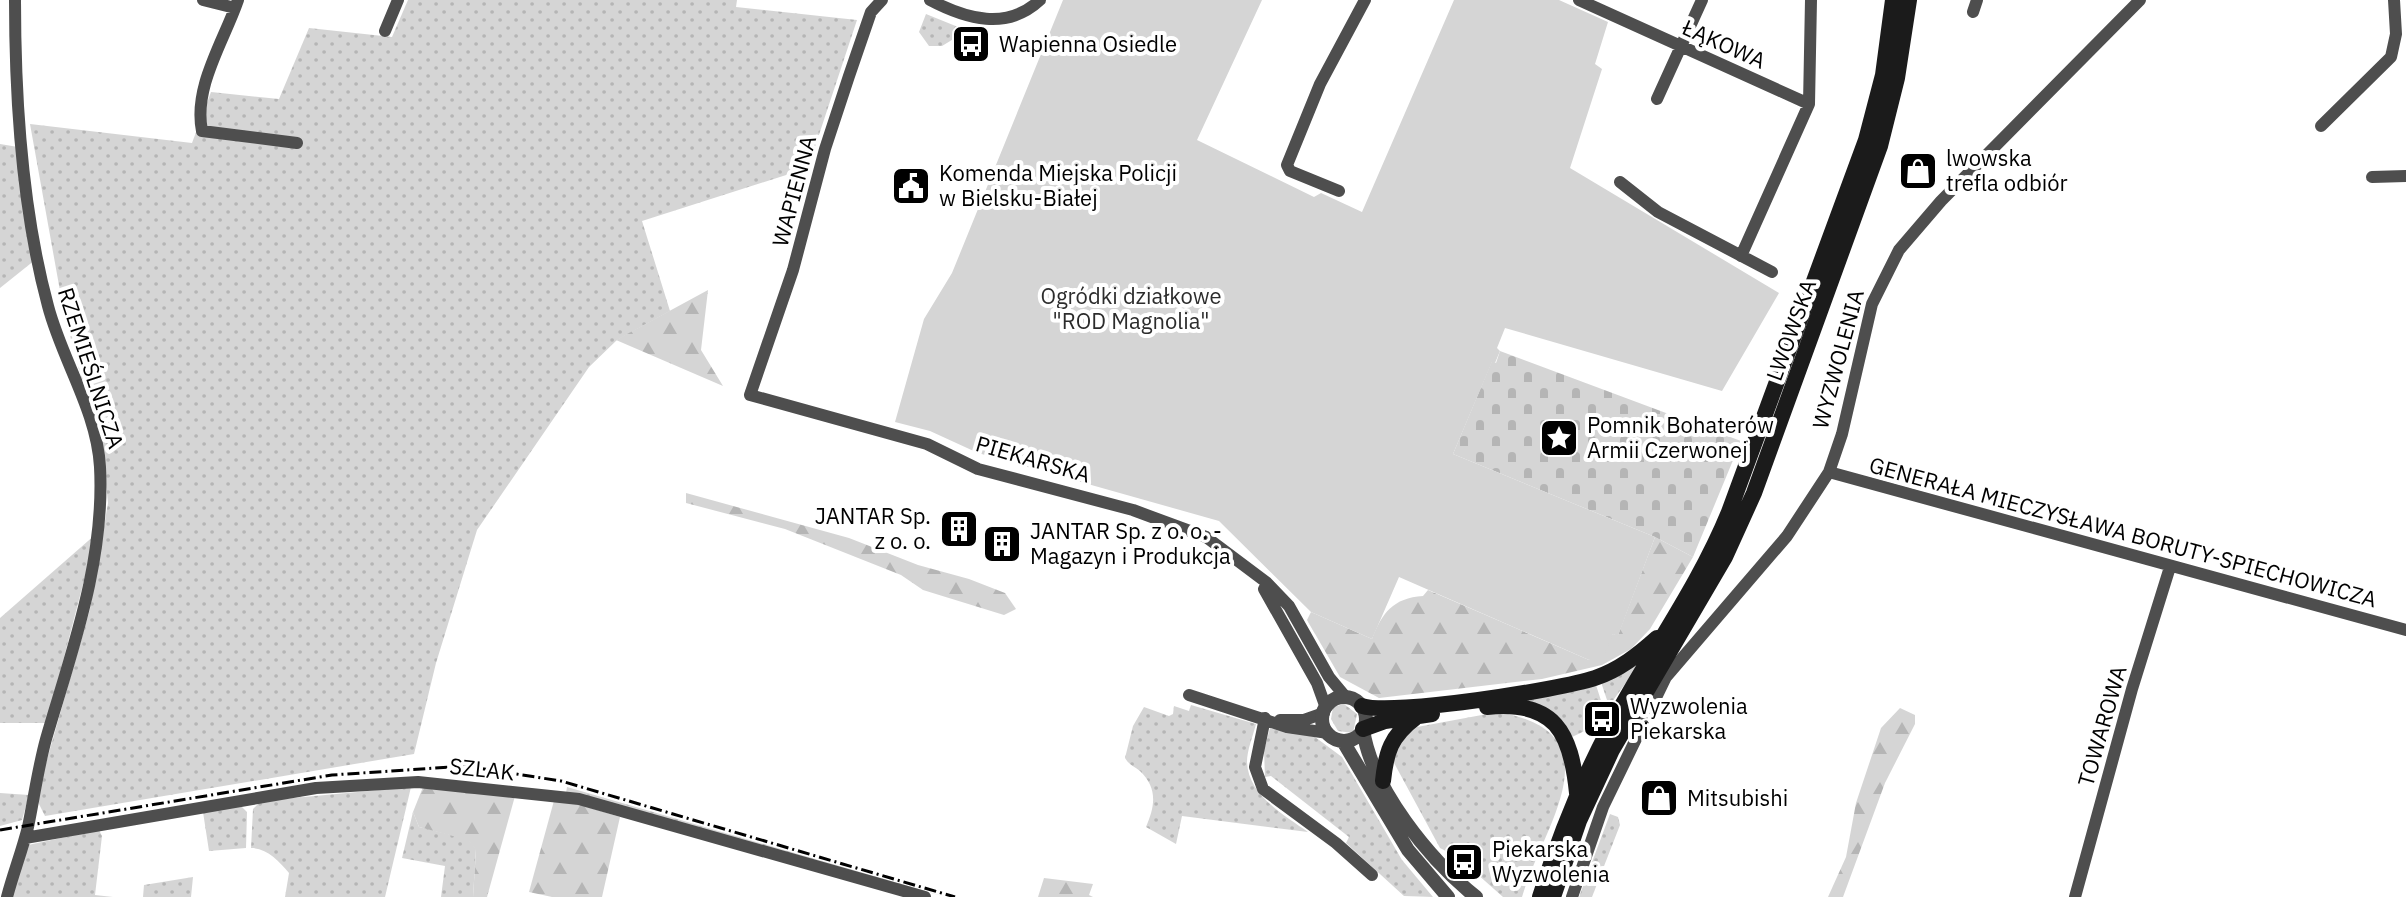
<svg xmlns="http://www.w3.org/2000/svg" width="2406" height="897" viewBox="0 0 2406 897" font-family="'IBM Plex Sans',sans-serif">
<defs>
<pattern id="grass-dots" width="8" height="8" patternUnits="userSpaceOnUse" patternTransform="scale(2)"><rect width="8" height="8" fill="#d5d5d5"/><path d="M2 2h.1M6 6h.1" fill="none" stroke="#b5b5b5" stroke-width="1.8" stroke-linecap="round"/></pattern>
<pattern id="forest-firs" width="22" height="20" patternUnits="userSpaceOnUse" patternTransform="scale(2)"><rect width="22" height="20" fill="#d5d5d5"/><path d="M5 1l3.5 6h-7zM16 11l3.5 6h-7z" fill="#b5b5b5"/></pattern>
<pattern id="cemetery-stones" width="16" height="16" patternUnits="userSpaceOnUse" patternTransform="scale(2)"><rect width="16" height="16" fill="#d5d5d5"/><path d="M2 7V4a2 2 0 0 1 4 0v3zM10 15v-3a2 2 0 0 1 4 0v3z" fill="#b5b5b5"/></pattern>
</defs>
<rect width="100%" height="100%" fill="#fff"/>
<path fill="url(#grass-dots)" d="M408,0H737L736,7L857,20L808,168L642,221L670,311L617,340L589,367L477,530L436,663L414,754L45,816L36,798L90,609L108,503L104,464L64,313L30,124L192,143L211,92L279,99L309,28L392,37Z
M926,14L963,29L965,32L942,46H929L919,32Z
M0,144L18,147L35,260L0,288Z
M96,534L47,723H0V618Z
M1641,662L1609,706L1601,682Z
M1596,685L1604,710L1595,719V726L1572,737L1559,718L1510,699Z
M1344,704L1357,714L1353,733L1338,731L1331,719L1333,707Z
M1191,705L1256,724C1253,736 1247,750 1247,762C1248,795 1284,815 1308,832L1182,816L1176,844L1146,827C1154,808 1159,789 1140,771C1134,766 1129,765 1125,758L1133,726L1144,707L1169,716L1173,714L1174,706L1189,711Z
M1498,712C1620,733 1542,827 1522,897H1503L1467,865L1468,862L1440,848L1393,761L1397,743L1417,727Z
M1270,728L1315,737L1342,757L1402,860L1433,897L1404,896L1346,843L1349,837L1271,776L1265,777L1264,750Z
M411,787L385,897H285L289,873C279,861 267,848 251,848L253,809L261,801Z
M567,787L946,897L566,793Z
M0,793L29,795L22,820L0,826Z
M241,806L247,812L246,848L209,851L203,812Z
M413,812L419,827L468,839L476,849L473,897H441L445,866L402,858Z
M1610,814L1618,817L1620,825L1592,897H1579Z
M99,830L102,836L95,895L113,897H11L28,845Z
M193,877L191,897H143L144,885Z"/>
<path fill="url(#forest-firs)" d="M708,290L701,350L723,386L616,340Z
M686,493L849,538L918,565L969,579L1005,593L1016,609L1004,615L923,590L901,575L785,529L686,503Z
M1655,537L1693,557L1650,629L1631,649L1602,665L1542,679L1379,698L1340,677L1307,620L1311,612L1372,639C1382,613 1393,598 1423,596L1428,590L1589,660L1613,634L1618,635Z
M1900,708L1915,715V724L1885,783L1843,897H1828L1846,857L1856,803L1881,728Z
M423,787L515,796L487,897H473L476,850L468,840L419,827L413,812Z
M555,797L620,817L602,897H552L529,892Z
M1044,878L1093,884L1089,895L1093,897H1038Z"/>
<path fill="url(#cemetery-stones)" d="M1500,351L1741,441L1693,557L1655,537L1453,454L1492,361L1496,363Z"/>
<path fill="#d5d5d5" d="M1063,0H1262L1197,140L1314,197L1321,193L1362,212L1454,0H1559L1608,22L1595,64L1602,69L1570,168L1779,293L1722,391L1505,328L1497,348L1500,351L1495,363L1492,362L1453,454L1655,537L1618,636L1613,634L1604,655L1589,660L1399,577L1372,639L1311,612L1219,521L978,453L930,431L895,422L924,319L952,273Z"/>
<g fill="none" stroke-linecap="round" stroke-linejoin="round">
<path stroke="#4e4e4e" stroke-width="12" d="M203,0L235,8
M238,0C224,41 193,87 202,131L297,143
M882,0L871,12L849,76L825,149L793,270L750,395L927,444L978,469L1133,510L1206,537L1266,582L1289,606L1329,677L1344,695
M930,0C966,19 1007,31 1040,0
M1579,0L1809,104
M1973,12L1977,0
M385,31L398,0
M1657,99L1702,0
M2321,126L2391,57L2396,34L2394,0
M2372,177L2406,176
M1620,182L1658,212L1772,272
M1339,191L1290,171L1287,165L1320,84L1365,0
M1741,256L1809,104L1811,0
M1829,472L2406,630
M1264,589L1317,683L1326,708
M1189,695L1287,727L1328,733
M1265,718L1255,767L1263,789L1336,843L1372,875
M1280,720H1304L1324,713
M25,838L316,788L418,782L579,799L925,897
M7,897C13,874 22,851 28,827C34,798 38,768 46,739C72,650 105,561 100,467C97,411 62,360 48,306C22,210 15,99 15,0
M1572,897L1603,807L1666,677L1787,536L1829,472L1842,434L1872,304L1899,250L1941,201L2140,0
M2075,897L2132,689L2170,567"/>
<path stroke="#4e4e4e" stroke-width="14" d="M1322 719a22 22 0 1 1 44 0a22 22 0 1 1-44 0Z
M1363,729C1371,788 1430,860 1476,897
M1344,743L1408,850L1448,897"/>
<path stroke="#1b1b1b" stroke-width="16" d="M1362,706C1393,716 1559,690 1595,678C1619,670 1638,655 1657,638
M1487,707C1555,700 1571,732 1577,793
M1363,729L1385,721L1432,714
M1383,781C1386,752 1391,736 1415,718
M1540,897C1562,827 1591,758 1628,695C1663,634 1702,578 1729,512L1866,140L1883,75L1893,0
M1553,897L1579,821L1612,750L1725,557L1754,493L1880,146L1897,78L1909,0"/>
<path stroke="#000" stroke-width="3" stroke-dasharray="12 4 2 4" stroke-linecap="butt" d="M0,830L332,775L465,766L561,781L955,897"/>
</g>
<defs>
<symbol id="bus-square" viewBox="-11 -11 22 22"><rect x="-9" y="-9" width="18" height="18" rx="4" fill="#000" stroke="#fff"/><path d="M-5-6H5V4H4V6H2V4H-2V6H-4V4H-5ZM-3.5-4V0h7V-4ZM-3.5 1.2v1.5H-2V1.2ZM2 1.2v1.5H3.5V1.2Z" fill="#fff"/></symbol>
<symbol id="shop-square" viewBox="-11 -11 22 22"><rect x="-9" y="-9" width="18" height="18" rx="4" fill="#000" stroke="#fff"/><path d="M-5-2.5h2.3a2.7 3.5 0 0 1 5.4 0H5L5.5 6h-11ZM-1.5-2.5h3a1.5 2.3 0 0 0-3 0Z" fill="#fff"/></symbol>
<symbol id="civic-square" viewBox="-11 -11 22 22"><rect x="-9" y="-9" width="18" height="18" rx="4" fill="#000" stroke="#fff"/><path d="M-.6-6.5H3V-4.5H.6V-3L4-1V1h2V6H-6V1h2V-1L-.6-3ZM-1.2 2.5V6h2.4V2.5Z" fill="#fff"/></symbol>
<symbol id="sight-square" viewBox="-11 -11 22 22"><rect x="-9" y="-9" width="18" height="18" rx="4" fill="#000" stroke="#fff"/><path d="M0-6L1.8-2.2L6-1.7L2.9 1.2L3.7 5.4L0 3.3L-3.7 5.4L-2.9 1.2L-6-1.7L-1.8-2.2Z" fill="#fff"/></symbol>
<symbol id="building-square" viewBox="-11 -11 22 22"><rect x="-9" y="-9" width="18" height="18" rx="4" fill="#000" stroke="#fff"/><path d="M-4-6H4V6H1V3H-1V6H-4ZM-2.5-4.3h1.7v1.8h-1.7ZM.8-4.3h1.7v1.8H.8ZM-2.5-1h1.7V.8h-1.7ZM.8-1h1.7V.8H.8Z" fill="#fff"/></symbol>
</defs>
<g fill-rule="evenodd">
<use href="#bus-square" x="949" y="22" width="44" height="44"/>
<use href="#shop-square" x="1896" y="149" width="44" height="44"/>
<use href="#civic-square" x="889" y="164" width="44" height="44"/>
<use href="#sight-square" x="1537" y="416" width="44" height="44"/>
<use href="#building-square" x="937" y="507" width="44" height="44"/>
<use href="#building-square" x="980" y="522" width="44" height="44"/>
<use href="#bus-square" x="1580" y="697" width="44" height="44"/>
<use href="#shop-square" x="1637" y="776" width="44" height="44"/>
<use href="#bus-square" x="1442" y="840" width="44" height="44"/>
</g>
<g text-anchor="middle" stroke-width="8" stroke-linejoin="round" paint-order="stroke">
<g font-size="22" fill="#000" stroke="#fff" text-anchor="start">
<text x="999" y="52">Wapienna Osiedle</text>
<text x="1946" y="166">lwowska<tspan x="1946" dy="25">trefla odbiór</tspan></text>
<text x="939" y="181">Komenda Miejska Policji<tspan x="939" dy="25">w Bielsku-Białej</tspan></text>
<text x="1587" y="433">Pomnik Bohaterów<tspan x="1587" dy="25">Armii Czerwonej</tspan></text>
<text x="931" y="524" text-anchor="end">JANTAR Sp.<tspan x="931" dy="25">z o. o.</tspan></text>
<text x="1030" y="539">JANTAR Sp. z o. o. -<tspan x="1030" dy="25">Magazyn i Produkcja</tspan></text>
<text x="1630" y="714">Wyzwolenia<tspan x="1630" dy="25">Piekarska</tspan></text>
<text x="1687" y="806">Mitsubishi</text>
<text x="1492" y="857">Piekarska<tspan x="1492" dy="25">Wyzwolenia</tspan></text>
</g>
<g font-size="22" fill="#000" stroke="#fff">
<text transform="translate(1724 44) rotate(24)" y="8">ŁĄKOWA</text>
<text transform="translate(794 191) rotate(-75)" y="8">WAPIENNA</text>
<text transform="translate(1791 330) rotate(-70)" y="8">LWOWSKA</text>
<text transform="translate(1838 359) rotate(-75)" y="8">WYZWOLENIA</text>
<text transform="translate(91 368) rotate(72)" y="8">RZEMIEŚLNICZA</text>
<text transform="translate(1033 459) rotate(16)" y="8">PIEKARSKA</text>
<text transform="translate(2123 532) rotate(15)" y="8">GENERAŁA MIECZYSŁAWA BORUTY-SPIECHOWICZA</text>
<text transform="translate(2102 726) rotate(-74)" y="8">TOWAROWA</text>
<text transform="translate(482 769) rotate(6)" y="8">SZLAK</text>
</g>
<g font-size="22" fill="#2c2c2c" stroke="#fff">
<text x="1131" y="304">Ogródki działkowe<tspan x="1131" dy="25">"ROD Magnolia"</tspan></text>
</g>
</g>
</svg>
